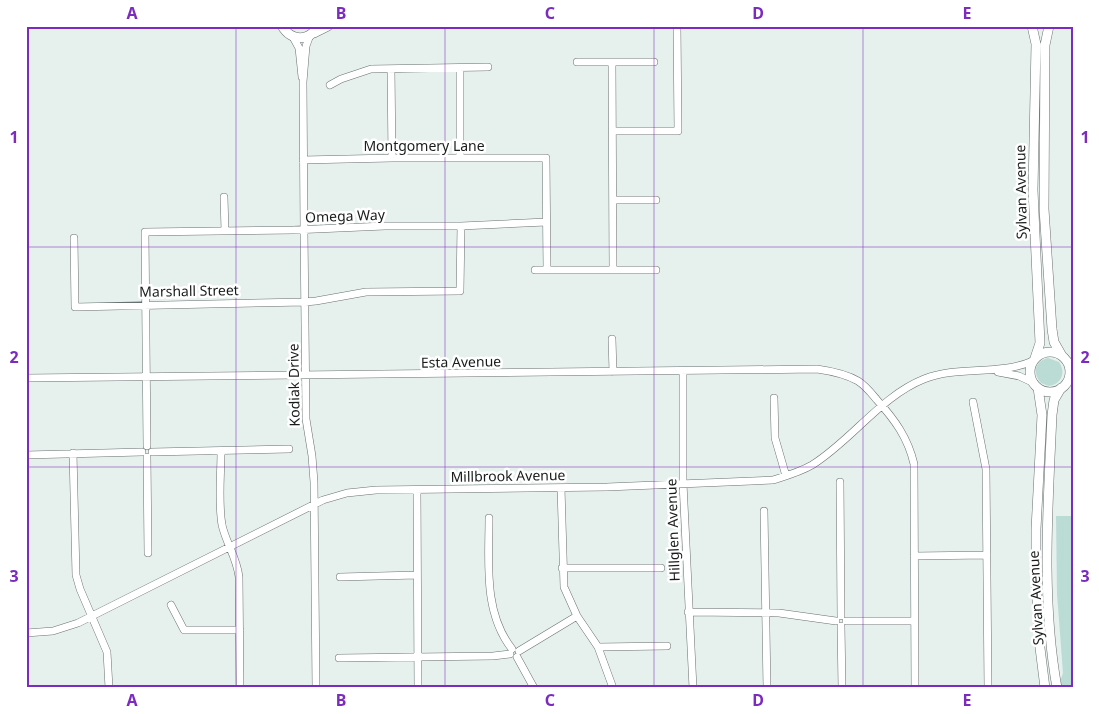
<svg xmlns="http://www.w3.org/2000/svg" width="1099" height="714" viewBox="0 0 1099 714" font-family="'Noto Sans',sans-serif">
<rect width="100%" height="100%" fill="#e6f0ed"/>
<path fill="#badcd4" d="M1048,358L1059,362C1066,372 1062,384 1049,386L1041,383C1032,373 1035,361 1048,358Z
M1056,516H1073V688H1058L1063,673L1057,594Z"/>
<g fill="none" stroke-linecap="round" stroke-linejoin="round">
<defs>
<path id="minor" d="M310,35L306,46L303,82L304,230L306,419L312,456L314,482L316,688
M293,37L299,48L302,77
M577,62H654
M612,62L613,270
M460,68V158
M391,69L392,158
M330,85L341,79L371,69L488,67
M613,131H678L677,26
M303,160L392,158H546L547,270H535
M224,197L225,231
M613,200H656
M74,238L75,307L305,302L316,301L366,292L460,291L461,226
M547,270H656
M612,339L613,372
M683,371V483L693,688
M998,372L1019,376L1034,383
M26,378L817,369C831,371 846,374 858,381C866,386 872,394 877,400C895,420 908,438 914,464L915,688
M774,398L775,438L786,476
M973,402L986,469L988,688
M147,446L145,232L293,230L385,226H461L546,222
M221,451C221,475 218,502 222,525C226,543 237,558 239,577L240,688
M152,452L289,449
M73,453L76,575L80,589L107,652L109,688
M26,455L142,452
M147,457L148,553
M840,482L841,616
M561,488L564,587L577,616L598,647L613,688
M417,490L418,688
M764,511L767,688
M489,518C489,562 483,612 512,649
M914,556L987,555
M562,568H661
M340,577L417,575
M171,605L184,630H240
M688,612L779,613L836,621
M846,621H914
M841,626L842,688
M26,633L53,631L78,623L323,500L347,493L376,490L607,487L773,480C786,476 800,472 812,465C851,441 881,396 924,379C959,365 998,376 1033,361
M598,647L667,646
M519,651L577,616
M517,657L534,688
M339,658L493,656L510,654"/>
<path id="major" d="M282,26C291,41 309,42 318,26
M1032,26L1036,44L1033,190L1040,343L1035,358
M1049,26L1045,45L1044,209L1052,329L1054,342L1062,356
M314,33L328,26
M1030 372a20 20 0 1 1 40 0a20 20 0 1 1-40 0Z
M1038,388L1042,415L1036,529V584L1040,648L1045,688
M1057,688C1041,598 1048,506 1052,415L1054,400L1061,388"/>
</defs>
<use href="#minor" stroke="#697170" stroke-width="8"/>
<use href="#major" stroke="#697170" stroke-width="10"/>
<use href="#minor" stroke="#fff" stroke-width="7"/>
<use href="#major" stroke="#fff" stroke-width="9"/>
</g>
<path fill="none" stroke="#7b2cbf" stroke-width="1" stroke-opacity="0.55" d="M236,26V688M445,26V688M654,26V688M863,26V688M26,247H1073M26,467H1073"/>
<g text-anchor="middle" stroke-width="5" stroke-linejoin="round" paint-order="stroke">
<g font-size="14" fill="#191c1c" stroke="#fff">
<text x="424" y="151">Montgomery Lane</text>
<text transform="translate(1021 192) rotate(-91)" y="5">Sylvan Avenue</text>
<text transform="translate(345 216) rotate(-2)" y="5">Omega Way</text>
<text transform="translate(189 291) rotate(-1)" y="5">Marshall Street</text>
<text transform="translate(461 362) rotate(-1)" y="5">Esta Avenue</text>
<text transform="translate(294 385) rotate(-91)" y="5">Kodiak Drive</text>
<text transform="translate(508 476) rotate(-1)" y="5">Millbrook Avenue</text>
<text transform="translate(673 530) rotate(-92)" y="5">Hillglen Avenue</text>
<text transform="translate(1036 598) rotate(-93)" y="5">Sylvan Avenue</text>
</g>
</g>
<rect width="1099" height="714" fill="none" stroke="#ffffff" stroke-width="55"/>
<rect x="28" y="28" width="1044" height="658" fill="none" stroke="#7b2cbf" stroke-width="2"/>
<g font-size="16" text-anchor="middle" font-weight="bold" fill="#7b2cbf">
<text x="132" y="19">A</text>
<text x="341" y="19">B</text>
<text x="550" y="19">C</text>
<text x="758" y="19">D</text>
<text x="967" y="19">E</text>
<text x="14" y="143">1</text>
<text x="1085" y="143">1</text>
<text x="14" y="363">2</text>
<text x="1085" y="363">2</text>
<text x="14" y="582">3</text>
<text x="1085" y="582">3</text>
<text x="132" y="706">A</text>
<text x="341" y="706">B</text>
<text x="550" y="706">C</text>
<text x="758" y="706">D</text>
<text x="967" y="706">E</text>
</g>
</svg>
